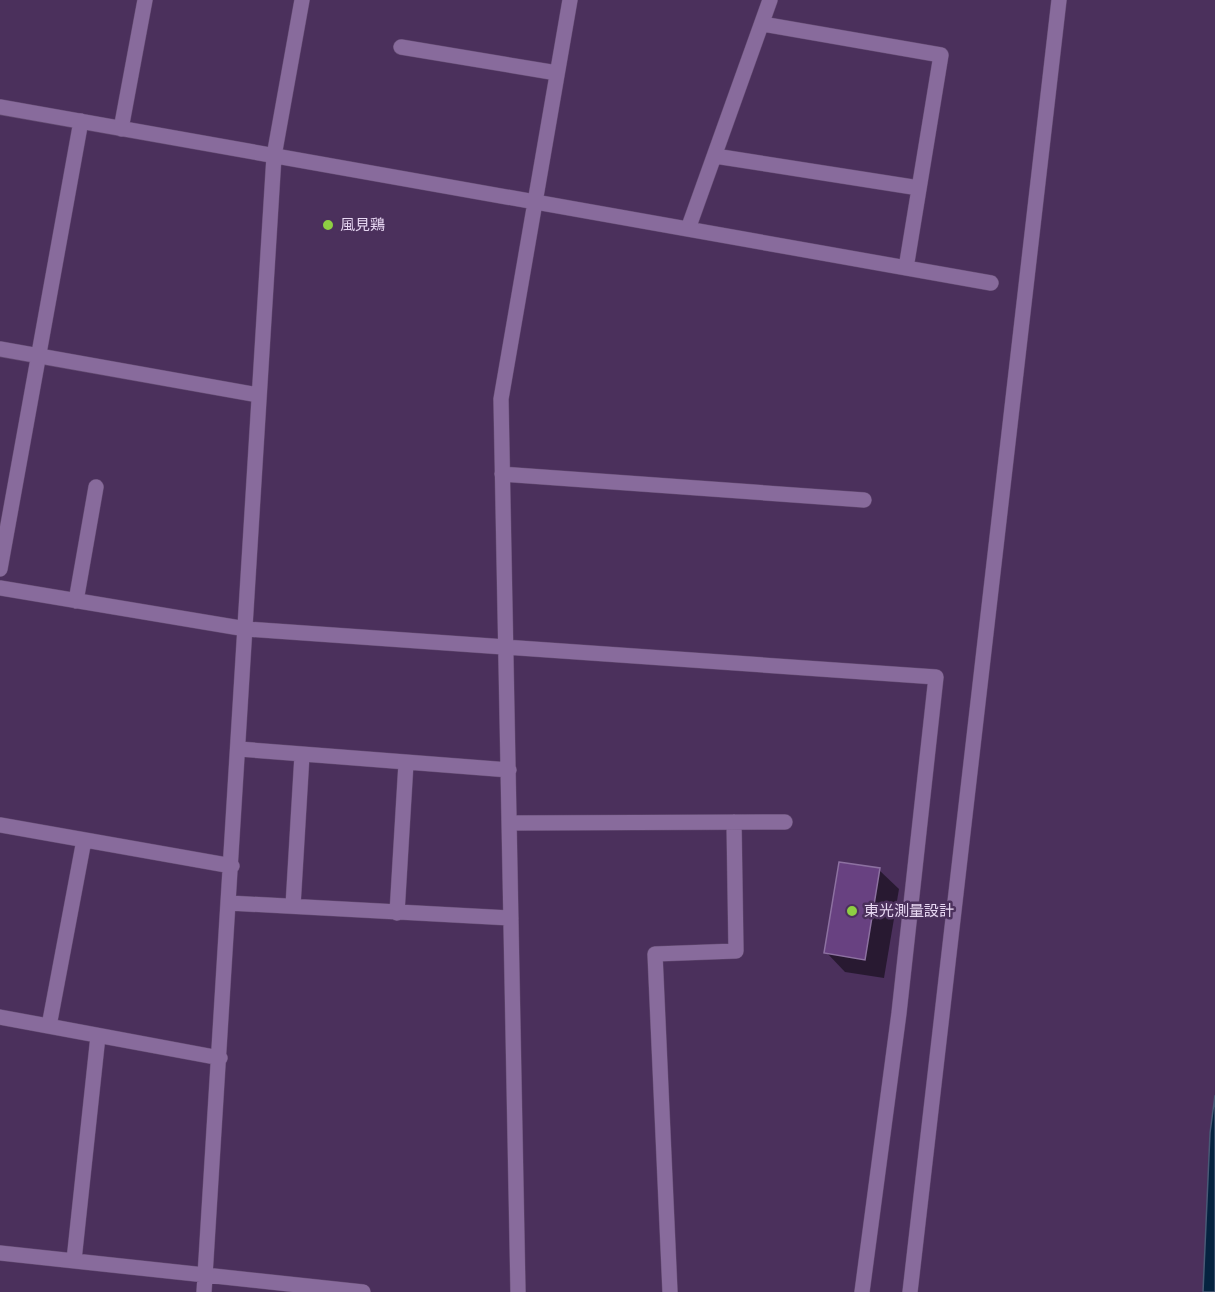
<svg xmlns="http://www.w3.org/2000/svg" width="1215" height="1292" viewBox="0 0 1215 1292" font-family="'PT Sans Narrow','Noto Sans JP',sans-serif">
<rect width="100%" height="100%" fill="#4b305c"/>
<path fill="#052340" stroke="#495976" stroke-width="1.5" d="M1215,1095V1292H1203L1210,1133Z"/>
<path fill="#0007" d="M879,870L899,889L884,978L845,972L826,952Z"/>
<path fill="#684181" stroke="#8d71a1" stroke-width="1.5" d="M839,862L880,868L865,960L824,953Z"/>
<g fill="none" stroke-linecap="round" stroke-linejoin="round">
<defs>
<path id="minor" d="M762,24L941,55L906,268
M401,47L557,73
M0,107L991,283
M121,129L145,0
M715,156L919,188
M688,229L770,0
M0,349L258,395
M502,474L864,500
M0,569L81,121
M0,588L246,629L936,677L899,1013L862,1292
M76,601L96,487
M239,749L509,770
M509,823L785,822
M0,825L232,866
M229,903L511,918
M293,906L302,755
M397,913L406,763
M0,1017L220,1058
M49,1026L84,840
M0,1253L363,1292
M74,1260L98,1036
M204,1292L274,156L302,0
M518,1292L501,399L570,0
M670,1292L655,954L736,951L734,822
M910,1292L1059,0"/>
</defs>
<use href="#minor" stroke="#644c72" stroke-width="16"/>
<use href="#minor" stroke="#886b9c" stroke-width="15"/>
</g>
<g fill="#8ece43" stroke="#4b305c" stroke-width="2">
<circle cx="328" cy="225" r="6"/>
<circle cx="852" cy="911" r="6"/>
</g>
<g text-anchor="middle" stroke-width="5" stroke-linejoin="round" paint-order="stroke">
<g font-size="15" fill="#e8d8f3" stroke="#4b305c" text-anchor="start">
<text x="340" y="230">風見鶏</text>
<text x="864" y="916">東光測量設計</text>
</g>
</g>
</svg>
